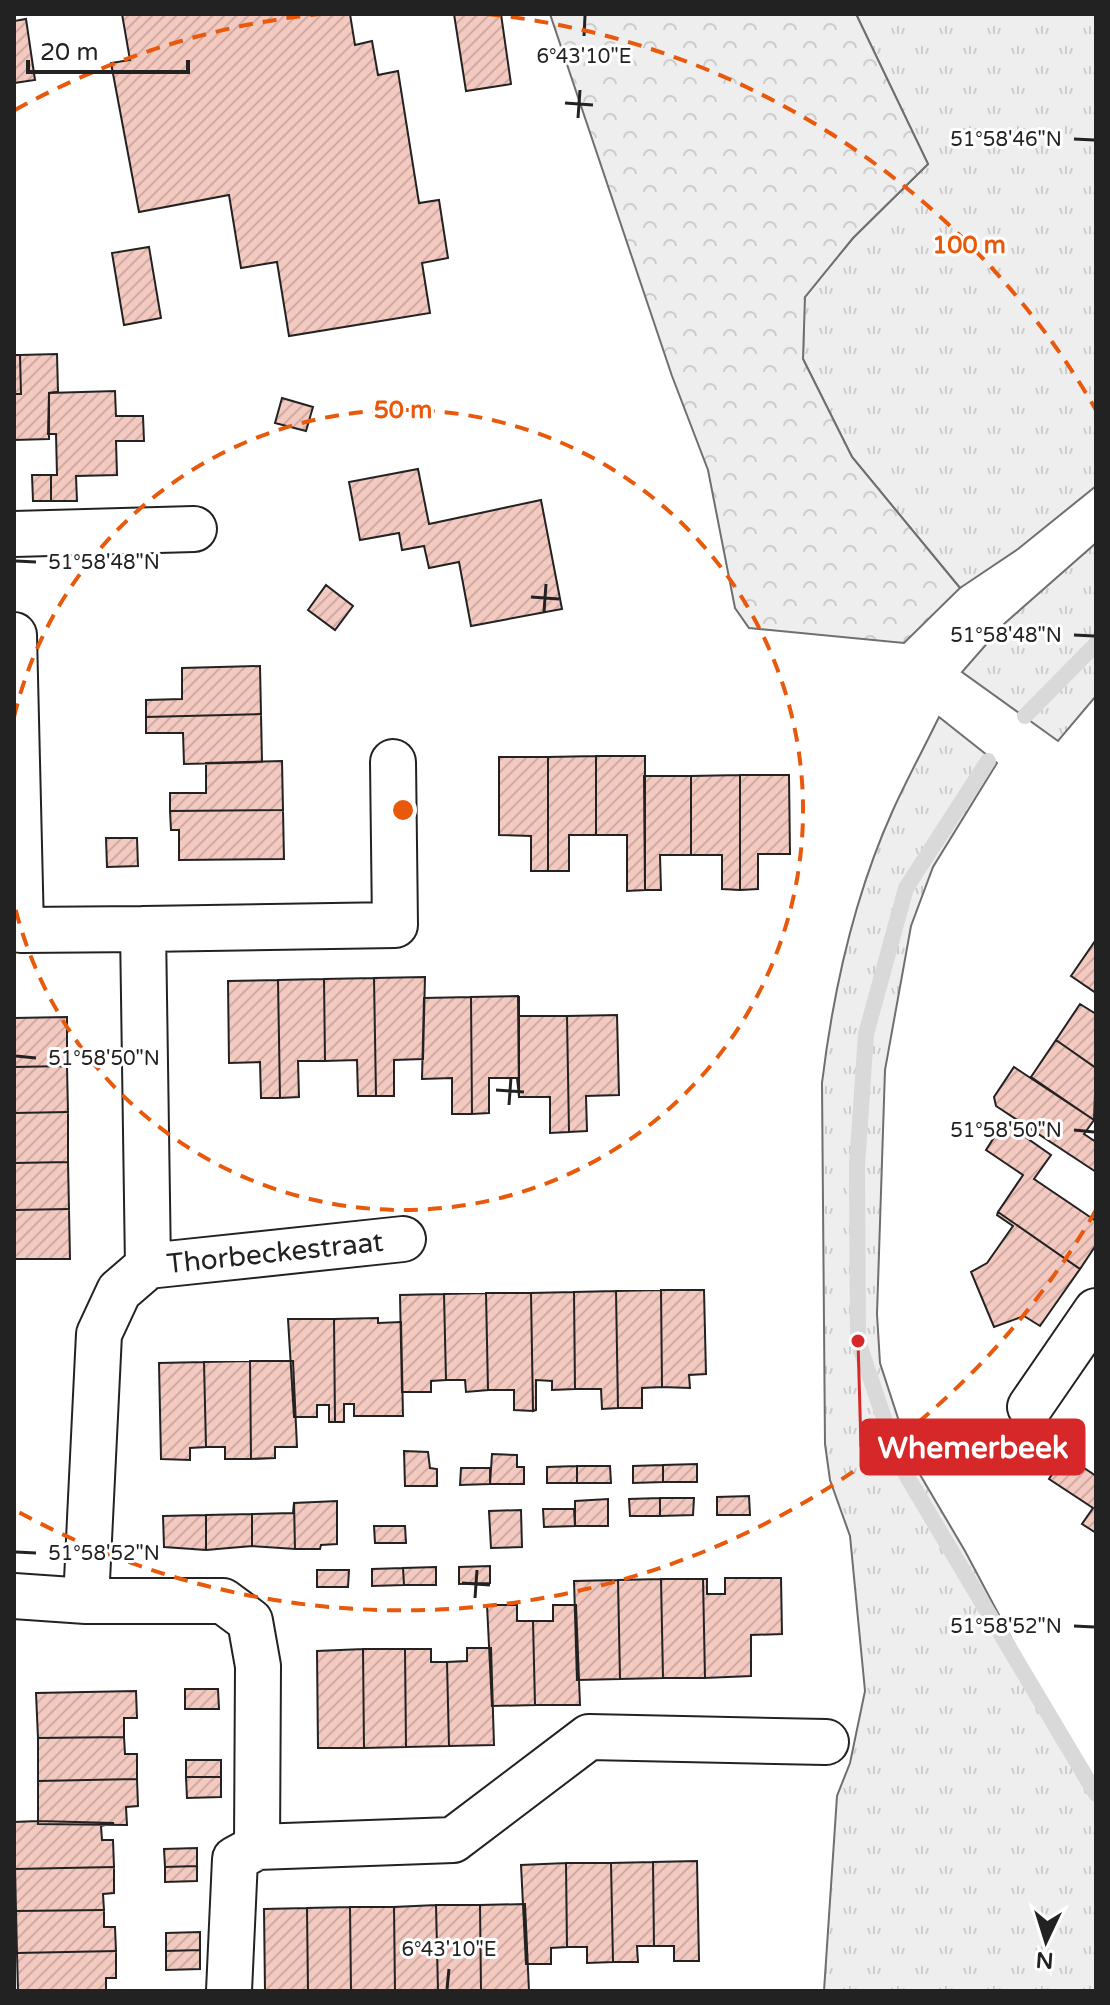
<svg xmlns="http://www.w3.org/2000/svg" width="1110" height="2005" viewBox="0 0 1110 2005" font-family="'Varela Round',sans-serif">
<defs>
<pattern id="grass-tufts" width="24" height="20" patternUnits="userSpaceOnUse" patternTransform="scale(2)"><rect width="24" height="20" fill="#eee"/><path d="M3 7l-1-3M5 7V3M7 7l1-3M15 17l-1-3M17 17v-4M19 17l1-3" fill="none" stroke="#ccc"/></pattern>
<pattern id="forest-crowns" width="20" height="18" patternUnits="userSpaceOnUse" patternTransform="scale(2)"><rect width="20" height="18" fill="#eee"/><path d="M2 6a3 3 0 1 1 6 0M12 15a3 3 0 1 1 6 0" fill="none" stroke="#ccc"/></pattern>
<pattern id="building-hatch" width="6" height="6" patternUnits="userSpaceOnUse" patternTransform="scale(2)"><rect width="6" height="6" fill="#f3c9c0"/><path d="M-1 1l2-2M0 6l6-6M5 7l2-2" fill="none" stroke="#d0aca5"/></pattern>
</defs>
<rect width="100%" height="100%" fill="#fff"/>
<path fill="url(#grass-tufts)" stroke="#6f6f6f" stroke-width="2" d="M856,14H1096V486L1018,549L960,588L852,457L803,359L804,297L853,238L928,164Z
M1096,543V696L1058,741L962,672L1004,624Z
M939,717L997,763L933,867L911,926L885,1070L877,1314L880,1363L912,1461L965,1551L1096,1797V1991H824L837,1796L850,1763L865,1691L850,1536L830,1480L825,1444L822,1083C833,992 855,894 893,810C907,779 924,748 939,717Z"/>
<path fill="url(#forest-crowns)" stroke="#6f6f6f" stroke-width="2" d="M550,14H856L928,164L853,238L805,297L803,359L852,457L960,588L904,643L749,628L735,608L708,470L672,376Z"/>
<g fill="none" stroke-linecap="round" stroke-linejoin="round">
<path stroke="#d9d9d9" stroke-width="16" d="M1025,716L1096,644
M988,761L906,888L866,1034L857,1166L858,1341L899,1463L1096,1794"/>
</g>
<path fill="url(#building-hatch)" stroke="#222" stroke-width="2" d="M122,14H350L355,45L372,41L378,75L398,71L419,203L439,200L448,258L422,263L430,313L289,336L277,262L241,268L229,195L139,212L111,63L130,60Z
M454,14H501L511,84L466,91Z
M26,19L35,80L14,83V21Z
M149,247L161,318L124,325L112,253Z
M57,354L58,392L49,393V439L14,440V394H21L20,355Z
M14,355H20L21,394H14Z
M115,391L116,416H143L144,441H116L117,475L76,476L77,501H51V475H57L56,434H48L49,393Z
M282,398L313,407L306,431L275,423Z
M418,469L429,524L541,500L562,609L471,626L459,562L429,568L424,546L402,550L399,533L360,540L349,482Z
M32,475H51V501H33Z
M326,585L353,606L335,630L308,610Z
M260,666L261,714L146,717V700L182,699V668Z
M261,714L262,762L184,764L183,733H146V717Z
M596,756V835H569V871H548V757Z
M596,756H645V890L627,891V835H596Z
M499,757H548V871H531V836L499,835Z
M282,761L283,810L170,811V793H206V763Z
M740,775H789L790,854H758V889L740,890Z
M740,775V890L722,889V855H691V776Z
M644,776H691V855H660L661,890H645Z
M283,810L284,859L179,860V830H171L170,811Z
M106,838H137L138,866L107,867Z
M1095,941L1096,942V993L1071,976Z
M425,977L423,1059L394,1060V1096H376L374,978Z
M374,978L376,1096H358L357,1060L325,1061L324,979Z
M324,979L325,1061H298L299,1097L280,1098L278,980Z
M278,980L280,1098H261L260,1062L229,1063L228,981Z
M518,996L519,1097L517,1078H489V1113L472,1114L471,997Z
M519,996V1016H567L569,1132L550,1133V1097H519Z
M471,997L472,1114H452V1078L422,1079L424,998Z
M1080,1004L1096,1014V1068L1056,1040Z
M617,1015L619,1095L586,1096L587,1131L569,1132L567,1016Z
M67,1017V1066L14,1067V1018Z
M1056,1040L1096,1068L1094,1120L1031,1077Z
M67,1066L68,1112L14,1113V1067Z
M1014,1067L1094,1120L1084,1134L1096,1142V1172L996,1106L994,1097Z
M68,1112V1162L14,1163V1113Z
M1004,1122L1051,1155L1034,1179L1096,1221V1245L1080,1269L998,1212L1023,1175L986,1150Z
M68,1162L69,1209L14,1210V1163Z
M69,1209L70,1259H14V1210Z
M998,1212L1080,1269L1040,1326L1024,1316L994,1327L971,1272L987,1263L1013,1226L997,1215Z
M661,1290L662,1387L642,1388V1408H618L616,1291Z
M661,1290H704L706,1374L689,1375L690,1388L662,1387Z
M616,1291L618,1408L602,1409L601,1389H575L574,1292Z
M574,1292L575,1389L552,1390V1381L536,1380V1410L533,1411L531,1293Z
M486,1293L488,1390L466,1392L465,1380H446L444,1294Z
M486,1293H531L533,1411L514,1410V1390H488Z
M444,1294L446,1380L431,1381V1392H402L400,1295Z
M378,1318V1323L401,1322L403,1416H354V1404H344V1422H335L334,1319Z
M288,1319H334L335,1422H329V1405H317V1417H294Z
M250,1361H293L297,1447H275V1458L251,1459Z
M250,1361L251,1459H225V1447H206L204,1362Z
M204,1362L206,1447L190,1448V1460L161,1459L159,1363Z
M404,1451L428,1452L430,1468L437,1469V1486H405Z
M492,1454L517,1455V1467H524V1484H490Z
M1065,1455L1096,1476V1533L1082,1524L1093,1508L1049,1479Z
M697,1464V1482H663V1465Z
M663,1465V1482L633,1483V1466Z
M577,1466V1483H547V1467Z
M577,1466H610L611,1483H577Z
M461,1468H490V1484L460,1485Z
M749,1496L750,1515H717V1497Z
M660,1498H694L693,1515L660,1516Z
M660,1498V1516H630L629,1499Z
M608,1499V1526H575V1501Z
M337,1501V1544L321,1545L320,1549H295L294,1503Z
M294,1503L295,1549L252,1546V1514L293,1513Z
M543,1509H574L575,1526L544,1527Z
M521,1510L522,1547L491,1548L489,1511Z
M252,1514V1546L206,1550V1515Z
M206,1515V1550L164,1547L163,1516Z
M374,1526H405L406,1543H375Z
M490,1566V1583L459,1584V1567Z
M436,1567V1585H404L403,1568Z
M403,1568L404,1585L372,1586V1569Z
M317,1570H349L348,1587H317Z
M725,1578H781L782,1634L751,1635V1676L705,1678L703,1579H707V1594H725Z
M661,1579L663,1678L620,1679L618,1580Z
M661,1579H703L705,1678H663Z
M618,1580L620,1679L577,1680L574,1581Z
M487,1605H517V1621H533L535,1705L492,1706Z
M553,1605H576L580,1705H535L533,1621H553Z
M467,1648H491L494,1745L449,1746L447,1662L467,1661Z
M363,1649H405L406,1747L364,1748Z
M363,1649L364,1748H318L317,1651Z
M405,1649H431V1662H447L449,1746L406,1747Z
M185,1689H218L219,1709H185Z
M136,1691L137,1718H124V1737L38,1738L36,1693Z
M124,1737L125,1754H137V1779L38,1781V1738Z
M186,1760H221V1777H186Z
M186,1777H221V1797L187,1798Z
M137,1779L138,1806L126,1807L127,1825L38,1824V1781Z
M38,1821L114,1823L101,1826L102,1840H113L114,1867L15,1869L14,1822Z
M197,1848V1866L165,1867L164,1849Z
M697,1861L699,1961H674V1946H654L653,1862Z
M653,1862L654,1946H637L638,1962H613L611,1863Z
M566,1863H611L613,1962L587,1963V1947H567Z
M566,1863L567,1947L551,1948V1964H526L521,1865Z
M197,1866V1881L165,1882V1867Z
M114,1867V1893L103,1894L104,1910L16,1911L15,1869Z
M525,1904L529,1991H481L480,1905Z
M436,1905L438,1991H395L394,1907Z
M436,1905H480L481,1991H438Z
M350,1907L351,1991H308L307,1908Z
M350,1907H394L395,1991H351Z
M307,1908L308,1991H265L264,1909Z
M104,1910V1927H115L116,1951L17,1953L16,1911Z
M200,1932V1950L166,1951V1933Z
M200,1950V1969L166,1970V1951Z
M116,1951V1978H106V1991H18L17,1953Z"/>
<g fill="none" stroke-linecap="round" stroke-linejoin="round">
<defs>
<path id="street" d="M14,534L194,529
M14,635L21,930L143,929L148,1266L119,1291L99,1334L86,1601
M143,929L395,925L393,762
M148,1266L403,1239
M1030,1407L1096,1311
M14,1596L86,1601H223L250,1621L258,1666L257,1847L453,1840L589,1737L826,1742
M229,1991L235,1859L257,1847"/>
</defs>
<use href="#street" stroke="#222" stroke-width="48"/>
<use href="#street" stroke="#fff" stroke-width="44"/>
</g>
<path fill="none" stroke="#222" stroke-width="3" d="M584,36L585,16M565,103L593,105M578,118L580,90M1074,139L1094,140M16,561L36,562M531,597L559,599M544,612L546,584M1074,635L1094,636M16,1056L36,1058M496,1090L524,1092M509,1105L511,1077M1074,1130L1094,1132M16,1552L36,1553M462,1583L490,1585M475,1598L477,1570M1074,1626L1094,1627M447,1989L449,1969"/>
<g fill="none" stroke="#e8590c" stroke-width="4" stroke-dasharray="14 10">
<path d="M14 717A400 400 0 1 1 14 903"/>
<path d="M1096 1210A800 800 0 0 1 15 1510M15 110A800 800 0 0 1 319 14M487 14A800 800 0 0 1 1096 410"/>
</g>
<g text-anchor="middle" stroke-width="6" stroke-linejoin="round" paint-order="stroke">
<g font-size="28" fill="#222" stroke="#fff">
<text transform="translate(275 1252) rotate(-6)" y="10">Thorbeckestraat</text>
</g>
</g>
<g font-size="20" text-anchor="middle" fill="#222" stroke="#fff" stroke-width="6" stroke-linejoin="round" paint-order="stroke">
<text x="584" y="63">6°43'10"E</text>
<text x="1006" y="146">51°58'46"N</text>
<text x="104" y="569">51°58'48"N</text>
<text x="1006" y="642">51°58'48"N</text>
<text x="104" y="1065">51°58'50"N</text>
<text x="1006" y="1137">51°58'50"N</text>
<text x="104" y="1560">51°58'52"N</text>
<text x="1006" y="1633">51°58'52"N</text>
<text x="449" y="1956">6°43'10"E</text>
</g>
<circle cx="403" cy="810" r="12" fill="#e8590c" stroke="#fff" stroke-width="4"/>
<g font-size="24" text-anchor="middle" font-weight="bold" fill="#e8590c" stroke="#fff" stroke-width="6" stroke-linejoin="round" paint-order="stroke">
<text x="969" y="253">100 m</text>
<text x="403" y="418">50 m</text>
</g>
<path fill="none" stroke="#d62828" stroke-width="3" d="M858 1341L861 1447"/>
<circle fill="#d62828" stroke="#fff" stroke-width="3" cx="858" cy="1341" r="8"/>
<rect fill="#d62828" stroke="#d62828" stroke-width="3" x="861" y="1420" width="223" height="54" rx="8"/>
<g font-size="30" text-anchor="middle" font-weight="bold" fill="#fff">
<text x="973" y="1458">Whemerbeek</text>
</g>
<rect width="1110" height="2005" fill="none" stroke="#222222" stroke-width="32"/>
<g transform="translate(1046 1941) rotate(184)" stroke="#ffffff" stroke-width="6" paint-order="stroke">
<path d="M0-6L14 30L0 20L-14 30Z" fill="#222222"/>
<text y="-12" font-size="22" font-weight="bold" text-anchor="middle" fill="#222222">N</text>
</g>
<path d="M28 60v12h160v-12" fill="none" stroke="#222222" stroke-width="4"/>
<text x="40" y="60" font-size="24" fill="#222222" stroke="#ffffff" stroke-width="6" paint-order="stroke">20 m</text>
</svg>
